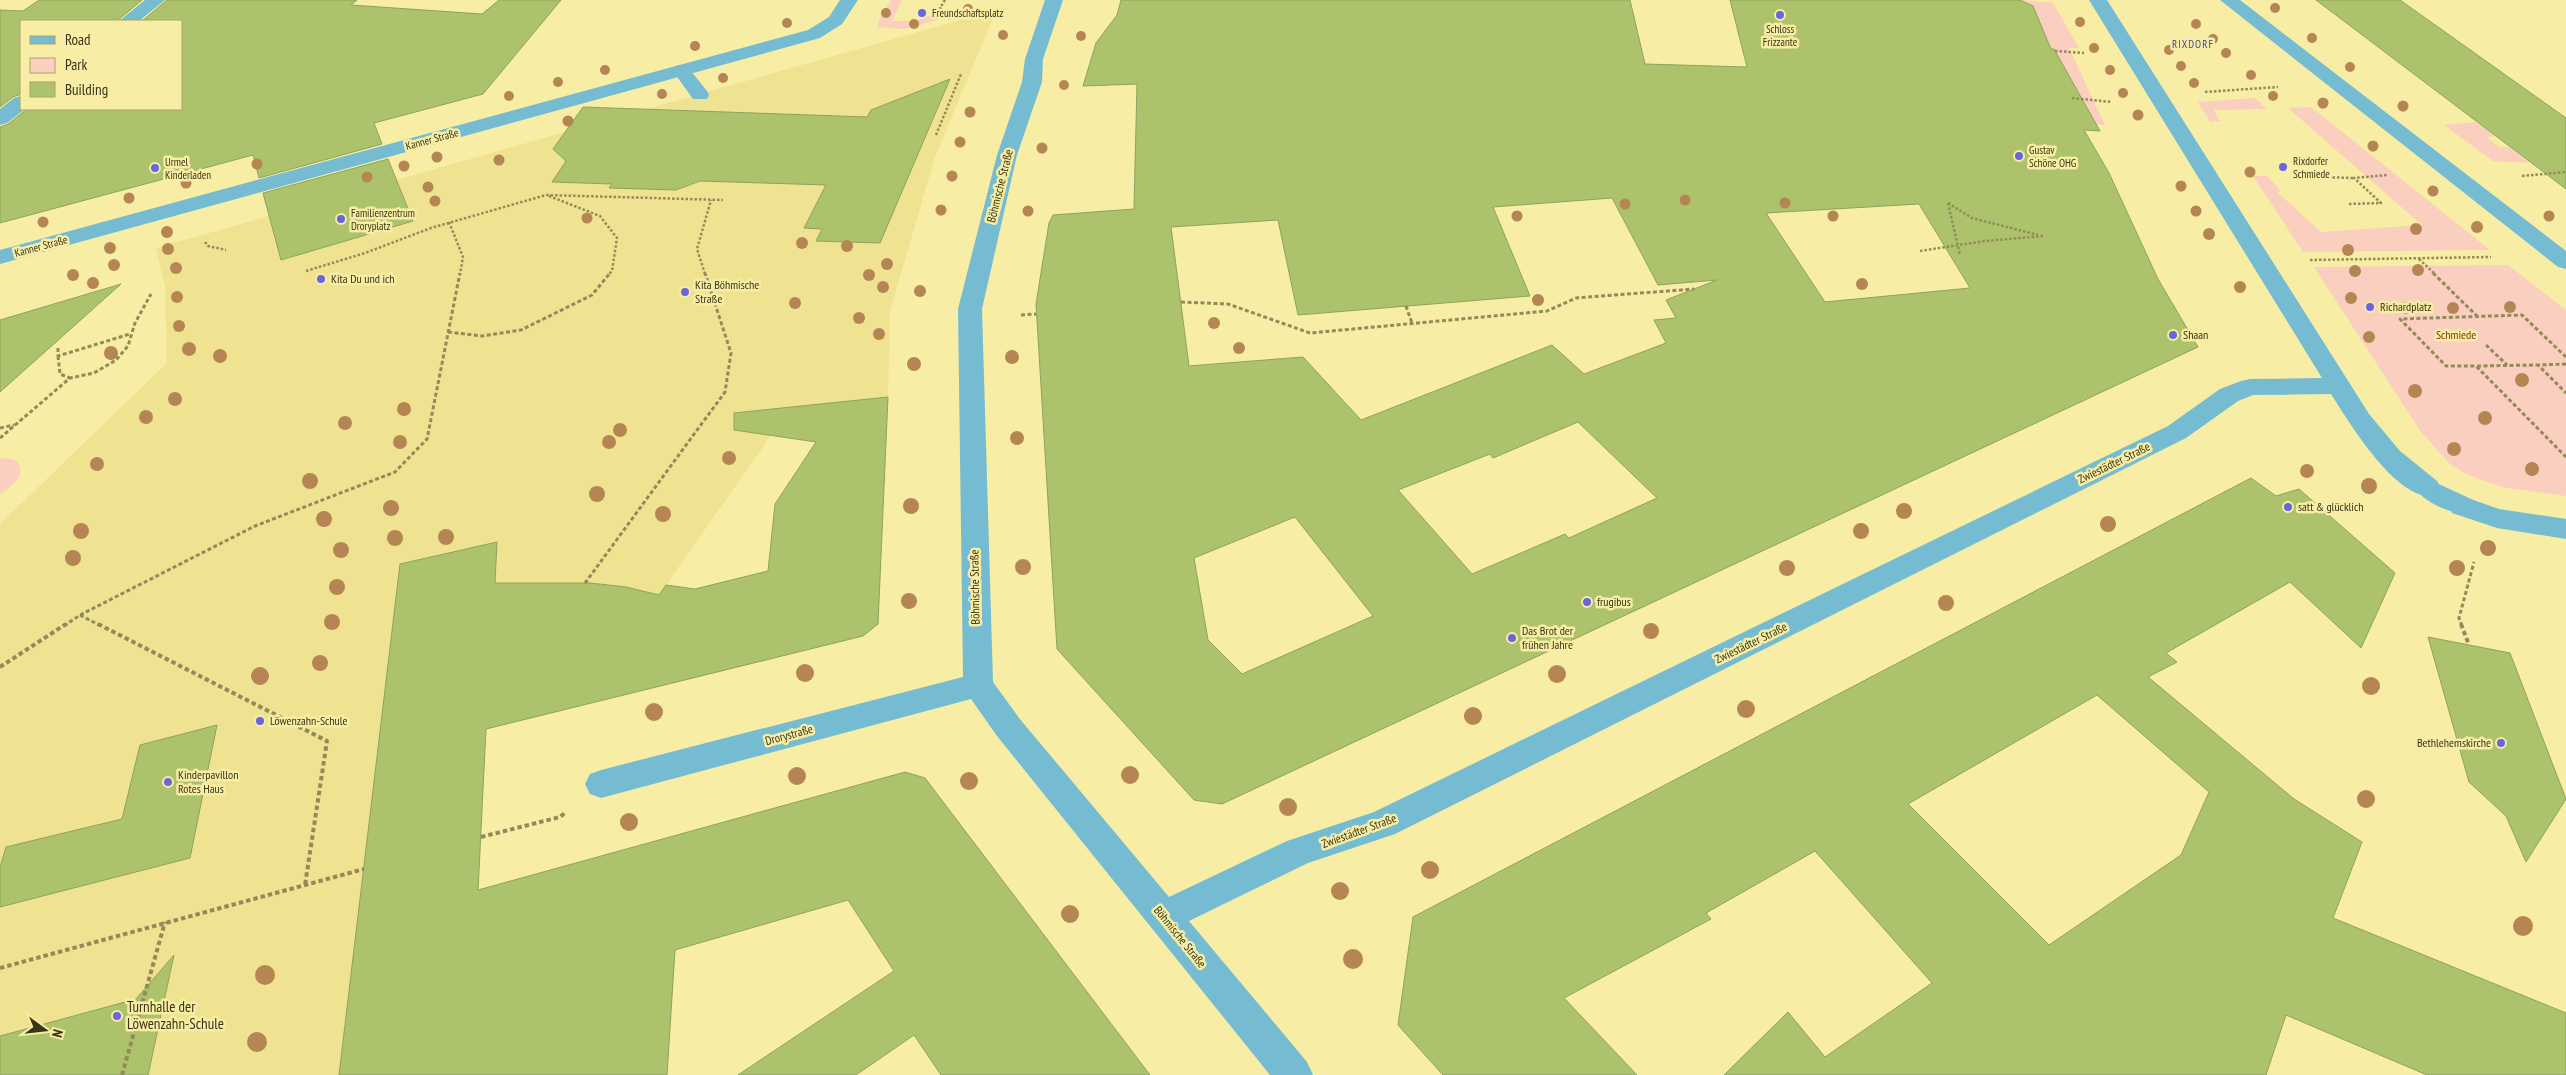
<svg xmlns="http://www.w3.org/2000/svg" width="2566" height="1075" viewBox="0 0 2566 1075" font-family="'PT Sans Narrow',sans-serif">
<rect width="100%" height="100%" fill="#f7eda4"/>
<path fill="#efe392" d="M982,14L993,18L935,157L890,311L888,397L791,407L659,595L543,658L552,713L486,729L479,890L591,1075H0V524L167,363L165,286L156,248Z"/>
<path fill="#fbcfbf" d="M891,0H902L892,21H913L941,13L945,18L904,29L877,27L883,10H885Z
M2020,0L2053,3L2079,48H2069L2105,125L2082,123L2055,49H2051L2033,6Z
M2255,98L2267,109L2214,110L2220,121L2210,122L2198,102Z
M2311,107L2490,250L2303,252L2253,176H2267L2281,191L2277,192L2321,232L2422,225L2288,108Z
M2476,122L2495,136L2486,137L2499,147H2509L2530,163L2493,161L2444,125Z
M2508,265L2566,310V496L2502,487L2468,475L2451,465L2421,432L2314,267Z
M7,458L17,461C27,475 12,487 0,494V459Z"/>
<path fill="#adc36b" stroke="#8fa15f" fill-rule="evenodd" d="M39,0H142L117,21H21V94L13,97L0,107V10L23,11Z
M167,0H357L351,5L482,14L499,0H561L483,94L374,123L382,144L259,178L253,155L0,223V127L8,124L27,109H181V21H142Z
M1121,0H1630L1645,64L1747,67L1730,0H2020L2033,6L2051,49H2054L2100,131L2084,130L2109,173L2158,279L2198,347L1222,804L1194,800L1057,649L1036,304L1049,223L1053,215L1134,209L1137,84L1083,86L1096,43L1117,15ZM1612,198L1658,285L1717,280L1666,300L1676,318L1654,320L1666,343L1584,374L1552,345L1361,420L1303,357L1189,366L1171,227L1278,220L1298,315L1530,296L1493,207ZM1919,204L1970,288L1825,302L1766,213ZM1578,422L1657,498L1569,538L1565,534L1472,574L1398,490L1490,454L1493,458ZM1295,517L1373,616L1242,674L1208,640L1194,558Z
M2316,0H2400L2566,118V189Z
M950,79L880,243L816,241L822,229L804,228L826,185L700,181L676,190L609,188L612,184L552,182L566,161L553,149L583,107L867,117L871,110Z
M388,159L413,221L281,260L263,193Z
M121,284L0,392V320Z
M888,397L878,624L863,636L486,729L478,890L905,772L925,778L1150,1075H941L914,1035L856,1075H738L894,971L848,900L675,950L667,1075H339L400,564L497,542L495,583H590L626,587L659,595L666,585L695,589L768,571L775,504L816,442L734,430V413Z
M2251,478L2276,496L2299,489L2395,573L2361,648L2290,582L2166,653L2177,662L2148,677L2294,799L2362,842L2333,918L2566,1013V1075H2427L2286,1015L2266,1075H1724L1788,1012L1825,1057L1932,983L1815,851L1706,913L1711,919L1564,998L1637,1075H1443L1398,1025L1413,917ZM2097,695L2209,792L2181,855L2049,945L1908,804Z
M2428,637L2510,653L2566,799L2526,862L2506,816L2469,782Z
M217,725L190,858L0,907V867L6,847L122,819L140,745Z
M174,955L148,1075H0V1036L136,999Z"/>
<g fill="none" stroke-linecap="round" stroke-linejoin="round">
<path stroke="#928b59" stroke-width="2.5" stroke-dasharray="2.5 2" stroke-linecap="butt" d="M945,0L940,8L951,19
M2055,51L2084,53
M2205,92L2278,87
M2072,98L2112,102
M936,135L961,74
M2522,176L2566,172
M2319,177L2354,178
M549,196L600,216L617,238L612,271L609,274
M1948,203L1972,218L2038,235
M1948,203L1960,255
M2349,204L2381,203L2354,178L2387,175
M449,222L463,257L460,274
M205,242L208,246L226,250
M1920,251L1985,241L2043,236
M2419,259L2435,274
M2310,260L2491,257
M306,271L365,253L431,228L546,195L723,200
M705,274L697,249L711,200"/>
<path stroke="#928b59" stroke-width="3" stroke-dasharray="4 2.5" stroke-linecap="butt" d="M2433,273L2477,316
M1181,302L1228,304L1310,333L1547,311L1576,298L1694,289
M1406,306L1412,323
M1021,315L1036,314
M448,332L482,336L521,330L592,295L610,273
M2486,345L2507,365
M58,348V356L130,334
M58,356L60,374L70,378
M2566,357L2522,315L2400,319L2446,366H2476L2566,457
M2566,364L2538,365L2566,393
M2477,366L2538,365
M0,428L14,425
M0,438L70,378L94,373L116,360L128,346L135,323L151,294
M585,583L725,392L731,353L705,273
M80,615L101,626
M64,626L80,615L255,526L395,472L427,439L460,273
M2462,626L2459,618L2474,562"/>
<path stroke="#928b59" stroke-width="4" stroke-dasharray="4.5 3" stroke-linecap="butt" d="M98,624L327,741L305,885
M2461,624L2469,645
M0,667L66,624
M481,837L560,817L566,812
M0,968L364,869
M122,1075L165,922"/>
<path fill="#75bcd3" fill-rule="evenodd" d="M681,65L687,66L707,91L709,95L707,99H693L675,74L672,70L675,66Z
M2428,479L2471,499L2475,506L2471,513C2456,517 2423,502 2415,488L2419,482Z"/>
<path fill="#75bcd3" fill-rule="evenodd" d="M145,0H165L139,21H119Z
M840,0H858L842,24L820,38L0,264V250L808,30L829,17Z
M1045,0H1063L1043,59L1042,82L1017,155L982,309L993,682L1019,718L1169,897L1287,841L1374,812L2168,426L2220,389L2241,381L2250,379L2322,378L2089,0H2107L2369,414L2400,451L2437,481L2441,488L2437,495C2399,506 2349,422 2331,394L2253,395L2238,401L2186,438L1395,834L1308,863L1189,921L1307,1062L1313,1075H1270L997,736L971,699L601,798L590,794L585,784L590,774L601,770L963,677L958,309L997,155L1022,82L1025,59Z
M2220,0H2240L2566,251V269L2558,267Z
M21,96V109H25L7,123L0,125V109L14,98Z
M2462,496L2499,509L2566,519V539L2497,528L2452,513L2449,506L2452,499Z"/>
</g>
<g fill="#b58653">
<circle cx="2275" cy="8" r="5"/>
<circle cx="968" cy="9" r="5"/>
<circle cx="886" cy="13" r="5"/>
<circle cx="2080" cy="22" r="5"/>
<circle cx="787" cy="23" r="5"/>
<circle cx="914" cy="24" r="5"/>
<circle cx="2196" cy="24" r="5"/>
<circle cx="1003" cy="35" r="5"/>
<circle cx="1081" cy="36" r="5"/>
<circle cx="2312" cy="38" r="5"/>
<circle cx="2213" cy="39" r="5"/>
<circle cx="695" cy="46" r="5"/>
<circle cx="2094" cy="48" r="5"/>
<circle cx="2169" cy="50" r="5"/>
<circle cx="2226" cy="53" r="5"/>
<circle cx="2181" cy="66" r="5"/>
<circle cx="2350" cy="67" r="5"/>
<circle cx="605" cy="70" r="5"/>
<circle cx="2110" cy="70" r="5"/>
<circle cx="2251" cy="75" r="5"/>
<circle cx="723" cy="78" r="5"/>
<circle cx="558" cy="82" r="5"/>
<circle cx="2194" cy="83" r="5"/>
<circle cx="1064" cy="85" r="5"/>
<circle cx="2123" cy="93" r="5"/>
<circle cx="662" cy="94" r="5"/>
<circle cx="509" cy="96" r="5"/>
<circle cx="2273" cy="96" r="5"/>
<circle cx="2323" cy="103" r="5.5"/>
<circle cx="2403" cy="106" r="5.5"/>
<circle cx="970" cy="112" r="5.5"/>
<circle cx="2138" cy="115" r="5.5"/>
<circle cx="568" cy="121" r="5.5"/>
<circle cx="960" cy="142" r="5.5"/>
<circle cx="2373" cy="146" r="5.5"/>
<circle cx="1042" cy="148" r="5.5"/>
<circle cx="437" cy="157" r="5.5"/>
<circle cx="499" cy="160" r="5.5"/>
<circle cx="257" cy="164" r="5.5"/>
<circle cx="404" cy="166" r="5.5"/>
<circle cx="2250" cy="172" r="5.5"/>
<circle cx="952" cy="176" r="5.5"/>
<circle cx="367" cy="177" r="5.5"/>
<circle cx="186" cy="183" r="5.5"/>
<circle cx="2181" cy="186" r="5.5"/>
<circle cx="428" cy="187" r="5.5"/>
<circle cx="2433" cy="191" r="5.5"/>
<circle cx="129" cy="198" r="5.5"/>
<circle cx="1685" cy="200" r="5.5"/>
<circle cx="435" cy="201" r="5.5"/>
<circle cx="1785" cy="203" r="5.5"/>
<circle cx="1625" cy="204" r="5.5"/>
<circle cx="941" cy="210" r="5.5"/>
<circle cx="1028" cy="211" r="5.5"/>
<circle cx="2196" cy="211" r="5.5"/>
<circle cx="1517" cy="216" r="5.5"/>
<circle cx="1833" cy="216" r="5.5"/>
<circle cx="2549" cy="216" r="5.5"/>
<circle cx="587" cy="218" r="5.5"/>
<circle cx="43" cy="222" r="5.5"/>
<circle cx="2477" cy="227" r="6"/>
<circle cx="2416" cy="229" r="6"/>
<circle cx="167" cy="232" r="6"/>
<circle cx="2209" cy="234" r="6"/>
<circle cx="802" cy="243" r="6"/>
<circle cx="847" cy="246" r="6"/>
<circle cx="110" cy="248" r="6"/>
<circle cx="168" cy="249" r="6"/>
<circle cx="2348" cy="250" r="6"/>
<circle cx="887" cy="264" r="6"/>
<circle cx="114" cy="265" r="6"/>
<circle cx="176" cy="268" r="6"/>
<circle cx="2418" cy="270" r="6"/>
<circle cx="2355" cy="271" r="6"/>
<circle cx="73" cy="275" r="6"/>
<circle cx="869" cy="275" r="6"/>
<circle cx="93" cy="283" r="6"/>
<circle cx="1862" cy="284" r="6"/>
<circle cx="883" cy="287" r="6"/>
<circle cx="2240" cy="287" r="6"/>
<circle cx="920" cy="291" r="6"/>
<circle cx="177" cy="297" r="6"/>
<circle cx="2351" cy="298" r="6"/>
<circle cx="1538" cy="300" r="6"/>
<circle cx="795" cy="303" r="6"/>
<circle cx="2510" cy="307" r="6"/>
<circle cx="2405" cy="308" r="6"/>
<circle cx="2453" cy="308" r="6"/>
<circle cx="859" cy="318" r="6"/>
<circle cx="1214" cy="323" r="6"/>
<circle cx="179" cy="326" r="6"/>
<circle cx="879" cy="334" r="6"/>
<circle cx="2369" cy="337" r="6"/>
<circle cx="1239" cy="348" r="6"/>
<circle cx="189" cy="349" r="7"/>
<circle cx="111" cy="353" r="7"/>
<circle cx="220" cy="356" r="7"/>
<circle cx="1012" cy="357" r="7"/>
<circle cx="914" cy="364" r="7"/>
<circle cx="2522" cy="380" r="7"/>
<circle cx="2415" cy="391" r="7"/>
<circle cx="175" cy="399" r="7"/>
<circle cx="404" cy="409" r="7"/>
<circle cx="146" cy="417" r="7"/>
<circle cx="2485" cy="418" r="7"/>
<circle cx="345" cy="423" r="7"/>
<circle cx="620" cy="430" r="7"/>
<circle cx="1017" cy="438" r="7"/>
<circle cx="400" cy="442" r="7"/>
<circle cx="609" cy="442" r="7"/>
<circle cx="2454" cy="449" r="7"/>
<circle cx="729" cy="458" r="7"/>
<circle cx="97" cy="464" r="7"/>
<circle cx="2532" cy="469" r="7"/>
<circle cx="2307" cy="471" r="7"/>
<circle cx="310" cy="481" r="8"/>
<circle cx="2369" cy="486" r="8"/>
<circle cx="597" cy="494" r="8"/>
<circle cx="911" cy="506" r="8"/>
<circle cx="391" cy="508" r="8"/>
<circle cx="1904" cy="511" r="8"/>
<circle cx="663" cy="514" r="8"/>
<circle cx="324" cy="519" r="8"/>
<circle cx="2108" cy="524" r="8"/>
<circle cx="81" cy="531" r="8"/>
<circle cx="1861" cy="531" r="8"/>
<circle cx="446" cy="537" r="8"/>
<circle cx="395" cy="538" r="8"/>
<circle cx="2488" cy="548" r="8"/>
<circle cx="341" cy="550" r="8"/>
<circle cx="73" cy="558" r="8"/>
<circle cx="1023" cy="567" r="8"/>
<circle cx="1787" cy="568" r="8"/>
<circle cx="2457" cy="568" r="8"/>
<circle cx="337" cy="587" r="8"/>
<circle cx="909" cy="601" r="8"/>
<circle cx="1946" cy="603" r="8"/>
<circle cx="332" cy="622" r="8"/>
<circle cx="1651" cy="631" r="8"/>
<circle cx="320" cy="663" r="8"/>
<circle cx="805" cy="673" r="9"/>
<circle cx="1557" cy="674" r="9"/>
<circle cx="260" cy="676" r="9"/>
<circle cx="2371" cy="686" r="9"/>
<circle cx="1746" cy="709" r="9"/>
<circle cx="654" cy="712" r="9"/>
<circle cx="1473" cy="716" r="9"/>
<circle cx="1130" cy="775" r="9"/>
<circle cx="797" cy="776" r="9"/>
<circle cx="969" cy="781" r="9"/>
<circle cx="2366" cy="799" r="9"/>
<circle cx="1288" cy="807" r="9"/>
<circle cx="629" cy="822" r="9"/>
<circle cx="1430" cy="870" r="9"/>
<circle cx="1340" cy="891" r="9"/>
<circle cx="1070" cy="914" r="9"/>
<circle cx="2523" cy="926" r="10"/>
<circle cx="1353" cy="959" r="10"/>
<circle cx="265" cy="975" r="10"/>
<circle cx="257" cy="1042" r="10"/>
</g>
<g fill="#6965de" stroke="#f7eda4" stroke-width="2">
<circle cx="922" cy="13" r="5"/>
<circle cx="1780" cy="15" r="5"/>
<circle cx="2019" cy="156" r="5"/>
<circle cx="2283" cy="167" r="5"/>
<circle cx="155" cy="168" r="5"/>
<circle cx="341" cy="219" r="5"/>
<circle cx="321" cy="279" r="5"/>
<circle cx="685" cy="292" r="5"/>
<circle cx="2370" cy="307" r="5"/>
<circle cx="2173" cy="335" r="5"/>
<circle cx="2288" cy="507" r="5"/>
<circle cx="1587" cy="602" r="5"/>
<circle cx="1512" cy="638" r="5"/>
<circle cx="260" cy="721" r="5"/>
<circle cx="2501" cy="743" r="5"/>
<circle cx="168" cy="782" r="5"/>
<circle cx="117" cy="1016" r="5"/>
</g>
<g text-anchor="middle" stroke-width="5" stroke-linejoin="round" paint-order="stroke">
<g font-size="11" fill="#383416" stroke="#f7eda4" text-anchor="start">
<text x="932" y="17">Freundschaftsplatz</text>
<text x="1780" y="33" text-anchor="middle">Schloss<tspan x="1780" dy="13">Frizzante</tspan></text>
<text x="2029" y="154">Gustav<tspan x="2029" dy="13">Schöne OHG</tspan></text>
<text x="2293" y="165">Rixdorfer<tspan x="2293" dy="13">Schmiede</tspan></text>
<text x="165" y="166">Urmel<tspan x="165" dy="13">Kinderladen</tspan></text>
<text x="351" y="217">Familienzentrum<tspan x="351" dy="13">Droryplatz</tspan></text>
</g>
<g font-size="11" letter-spacing="1" fill="#484987" stroke="#f7eda4">
<text x="2193" y="48">RIXDORF</text>
</g>
<g font-size="11" fill="#383416" stroke="#f7eda4">
<text transform="translate(432 139) rotate(-15)" y="4">Kanner Straße</text>
<text transform="translate(41 246) rotate(-15)" y="4">Kanner Straße</text>
</g>
<g font-size="12" fill="#383416" stroke="#f7eda4">
<text transform="translate(1000 186) rotate(-76)" y="4">Böhmische Straße</text>
<text transform="translate(2114 463) rotate(-26)" y="4">Zwiestädter Straße</text>
<text transform="translate(975 587) rotate(-91)" y="4">Böhmische Straße</text>
<text transform="translate(1751 643) rotate(-26)" y="4">Zwiestädter Straße</text>
<text transform="translate(789 735) rotate(-15)" y="4">Drorystraße</text>
<text transform="translate(1359 831) rotate(-20)" y="4">Zwiestädter Straße</text>
<text transform="translate(1180 937) rotate(51)" y="4">Böhmische Straße</text>
</g>
<g font-size="12" fill="#383416" stroke="#f7eda4" text-anchor="start">
<text x="331" y="283">Kita Du und ich</text>
<text x="695" y="289">Kita Böhmische<tspan x="695" dy="14">Straße</tspan></text>
<text x="2380" y="311">Richardplatz</text>
<text x="2183" y="339">Shaan</text>
<text x="2298" y="511">satt &amp; glücklich</text>
<text x="1597" y="606">frugibus</text>
<text x="1522" y="635">Das Brot der<tspan x="1522" dy="14">frühen Jahre</tspan></text>
<text x="270" y="725">Löwenzahn-Schule</text>
<text x="2491" y="747" text-anchor="end">Bethlehemskirche</text>
<text x="178" y="779">Kinderpavillon<tspan x="178" dy="14">Rotes Haus</tspan></text>
</g>
<g font-size="12" fill="#7f3110" stroke="#f7eda4">
<text x="2456" y="339">Schmiede</text>
</g>
<g font-size="15" fill="#383416" stroke="#f7eda4" text-anchor="start">
<text x="127" y="1012">Turnhalle der<tspan x="127" dy="17">Löwenzahn-Schule</tspan></text>
</g>
</g>
<rect x="20" y="20" width="162" height="90" fill="#f7eda4" stroke="#aba36b"/>
<rect x="30" y="36" width="25" height="8" fill="#75bcd3" stroke="#aba36b"/>
<text x="65" y="45" font-size="15" fill="#383416">Road</text>
<rect x="30" y="58" width="25" height="15" fill="#fbcfbf" stroke="#aba36b"/>
<text x="65" y="70" font-size="15" fill="#383416">Park</text>
<rect x="30" y="82" width="25" height="15" fill="#adc36b" stroke="#aba36b"/>
<text x="65" y="95" font-size="15" fill="#383416">Building</text>
<g transform="translate(45 1030) rotate(105)" stroke="#f7eda4" stroke-width="4" paint-order="stroke">
<path d="M0-4L9 19L0 12L-9 19Z" fill="#383416"/>
<text y="-8" font-size="14" font-weight="bold" text-anchor="middle" fill="#383416">N</text>
</g>
</svg>
